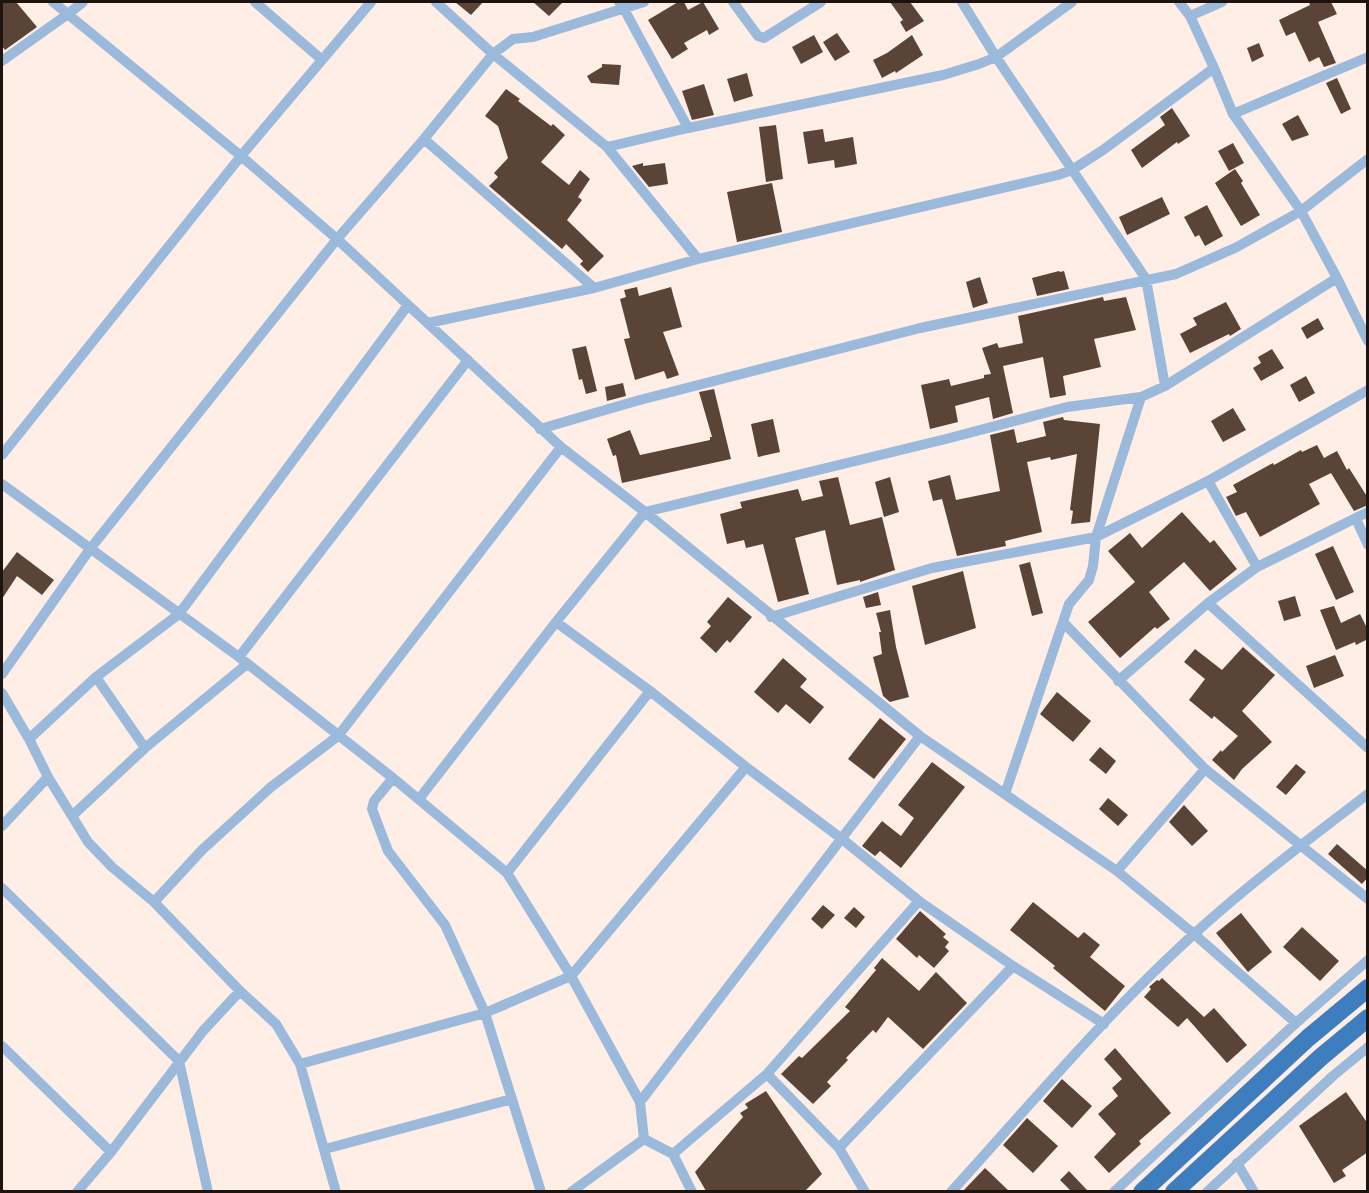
<svg xmlns="http://www.w3.org/2000/svg" width="1369" height="1193" viewBox="0 0 1369 1193" font-family="Mulish,sans-serif">
<rect width="100%" height="100%" fill="#ffeee5"/>
<path fill="#5a4438" d="M2,2H16L37,27L5,50L2,46Z
M455,2H483L471,15Z
M533,2H563L549,16Z
M678,2H684L688,10L703,2L719,29L709,35L707,30L684,43L688,49L672,59L648,20Z
M890,2H910L924,21L906,32L900,22L903,20Z
M1309,2H1331L1337,14L1318,22L1336,63L1324,67L1319,57L1309,62L1295,32L1286,36L1279,20L1310,5Z
M837,33L850,52L835,61L823,42Z
M814,35L823,52L801,64L792,47Z
M912,35L923,55L896,73L895,71L882,78L873,60L887,53Z
M1259,43L1264,56L1252,62L1247,48Z
M602,64L621,65L619,85L591,83L587,76L602,67Z
M747,73L753,96L734,102L727,79Z
M1337,78L1351,109L1341,114L1326,83Z
M704,84L714,115L692,120L682,91Z
M506,89L520,99L518,101L551,126L553,124L565,135L541,162L569,185L580,170L590,179L578,197L582,200L567,220L604,256L588,272L580,264L583,261L566,244L562,249L489,186L498,177L494,173L508,158L498,126L485,116Z
M1172,108L1190,136L1178,144L1177,142L1142,168L1131,150L1165,125L1160,117Z
M1298,115L1309,135L1292,141L1282,124Z
M776,125L783,179L766,182L759,127Z
M823,129L825,142L853,137L857,164L835,168L834,160L808,164L803,132Z
M1233,143L1244,163L1229,171L1218,151Z
M643,163V166L665,163L668,184L649,187L632,166Z
M1235,169L1243,181L1241,183L1260,215L1241,226L1215,183Z
M772,183L782,232L737,242L727,192Z
M1162,197L1170,214L1127,235L1119,217Z
M1207,205L1223,236L1205,246L1199,235L1195,237L1184,217Z
M1059,271L1060,272L1064,271L1069,289L1037,296L1032,278Z
M980,277L988,303L973,308L966,282Z
M637,287L639,296L671,287L682,327L663,332L679,375L667,379L664,371L635,380L624,339L630,338L620,299L626,297L624,290Z
M1103,297L1104,301L1126,297L1136,330L1094,339L1101,367L1063,376L1066,395L1050,398L1043,357L1003,366L1013,413L993,419L989,397L955,406L958,422L930,429L921,385L949,379L951,386L984,378V375L991,374L982,348L997,343L999,348L1023,343L1018,316Z
M1226,302L1241,329L1230,336L1229,334L1190,353L1180,334L1197,325L1193,318Z
M1318,318L1324,329L1307,339L1301,328Z
M586,346L597,391L586,394L582,379L579,380L572,349Z
M1272,349L1284,368L1261,381L1253,368L1261,363L1258,357Z
M1306,376L1315,393L1299,402L1290,385Z
M623,383L626,396L607,401L605,387Z
M714,389L731,459L622,483L616,455L613,456L607,439L630,430L640,455L710,440V437H712L699,392Z
M1233,408L1246,430L1223,442L1211,421Z
M1063,417L1064,420L1100,424L1090,522L1071,524L1073,511L1070,510L1077,454L1051,460L1050,457L1027,462L1042,532L1005,541L1006,546L957,556L942,499L933,501L928,481L950,475L956,500L1000,491L990,435L1014,429L1017,443L1046,436L1043,422Z
M773,419L780,452L758,457L751,424Z
M1317,445L1324,458L1337,451L1347,470L1349,468L1368,498V505L1354,511L1331,473L1309,484L1320,504L1260,537L1246,512L1236,516L1226,497L1237,492L1233,485L1273,463L1274,465L1301,450L1302,452Z
M838,477L850,525L882,517L895,570L860,582V580L837,585L825,530L795,538L809,594L778,602L763,544L746,548L744,540L727,544L720,514L742,508L740,502L798,489L802,501L823,496L819,481Z
M890,477L899,512L884,517L875,482Z
M1182,512L1210,543L1214,540L1237,569L1210,591L1184,562L1149,592L1170,619L1157,629L1155,627L1120,658L1088,622L1135,582L1108,551L1130,533L1142,548Z
M1333,546L1354,592L1336,600L1315,554Z
M17,552L54,580L42,595L17,576L2,599V572Z
M1030,562L1043,613L1032,616L1019,565Z
M963,571L976,628L925,645L912,586Z
M878,592L881,605L866,608L863,597Z
M1295,596L1301,616L1284,621L1278,601Z
M728,597L752,617L730,643L727,640L716,653L700,638L711,626L707,622Z
M1334,606L1341,623L1360,614L1368,630V639L1356,645L1355,642L1336,650L1320,610Z
M890,610L896,647L909,697L890,702L883,696L873,657L882,654L879,632H881L876,613Z
M1243,647L1275,675L1242,711L1272,742L1242,769L1234,780L1212,760L1221,750L1222,752L1238,736L1214,716L1212,719L1189,700L1205,679L1184,662L1195,649L1222,670Z
M1335,655L1344,676L1314,688L1306,666Z
M783,658L807,679L800,687L824,707L810,724L786,704L778,713L754,692Z
M1057,692L1091,721L1073,742L1040,714Z
M880,718L906,739L874,779L848,759Z
M1100,747L1116,761L1106,774L1089,760Z
M932,762L965,787L901,868L880,851L875,856L862,846L882,821L901,836L914,818L898,805Z
M1296,764L1306,772L1286,795L1276,787Z
M1108,798L1128,815L1118,826L1099,809Z
M1184,805L1208,831L1192,846L1169,822Z
M1337,844L1368,871V877L1362,884L1328,854Z
M1033,902L1078,938L1084,932L1100,945L1090,957L1125,986L1105,1011L1053,968L1055,966L1010,930Z
M823,905L835,915L822,929L811,919Z
M854,907L865,917L856,928L844,918Z
M920,911L946,934L943,937L949,942L945,947L949,951L934,968L919,955L917,958L896,939Z
M1241,913L1272,952L1248,972L1216,933Z
M1302,927L1339,961L1320,981L1283,947Z
M882,958L919,991L936,972L967,1003L923,1049L888,1017L876,1033L873,1030L846,1058L848,1060L827,1082L831,1086L813,1104L781,1074L799,1056L802,1058L850,1011L845,1007L876,970L874,968Z
M1162,978L1204,1017L1214,1008L1247,1045L1227,1063L1187,1018L1178,1027L1144,997L1151,989L1149,987L1157,980L1159,981Z
M1115,1048L1171,1113L1139,1141L1141,1144L1109,1173L1094,1157L1116,1134L1098,1114L1118,1096L1112,1088L1122,1079L1104,1059Z
M1062,1079L1092,1106L1072,1128L1043,1101Z
M766,1091L822,1174L805,1191H706L695,1172L743,1117L740,1113L748,1108L745,1104Z
M1346,1092L1368,1124V1152L1342,1170L1346,1176L1334,1183L1299,1126Z
M1027,1118L1058,1146L1033,1173L1003,1145Z
M985,1168L1009,1191H963Z
M1069,1171L1088,1191H1071L1060,1180Z"/>
<g fill="none" stroke-linecap="round" stroke-linejoin="round">
<path stroke="#9bb9da" stroke-width="10" d="M53,2L241,156L337,239L561,447L645,512L920,736L1117,871L1194,934L1296,1023
M255,2L321,59
M436,2L493,54L607,147L698,259
M619,2L623,7L688,128
M733,2L758,36L764,38L821,2
M962,2L996,57L1146,279L1165,386
M1179,2L1190,16L1214,68L1233,114L1301,211L1337,278L1368,341
M1190,16L1222,2
M2,61L68,14L83,2
M1233,114L1368,57
M424,139L594,288
M607,147L688,128L943,75L979,64L996,57L1072,2
M428,323L594,288L698,259L1058,175L1072,170L1103,150L1214,68
M540,429L636,401L920,328L1176,274L1237,247L1301,211L1368,159
M2,455L241,156L371,2
M1208,481L1257,567
M2,484L239,657L393,778L507,873L571,976L640,1102L644,1139
M1356,519L1368,545
M1208,603L1368,748
M771,617L932,568L1096,537L1208,481L1368,390
M556,622L650,691L746,767L842,839L919,901L1013,966L1104,1024
M1063,622L1205,769L1368,899
M239,657L468,360
M2,674L90,549L337,239L424,139L493,54L513,39L533,37L644,2
M96,677L145,748
M1118,681L1208,603L1257,567L1368,512
M2,693L29,739L48,777L88,842L112,867L154,902L240,991L276,1024L300,1064L336,1192
M29,739L96,677L179,614L408,305
M393,778L374,801L372,809L388,851L445,925L485,1013L541,1192
M1005,794L1069,604L1089,580L1093,566L1096,537L1141,397
M419,799L556,622L645,512L946,439L1067,407L1141,397L1165,386L1337,278
M73,815L145,748L247,664
M2,826L48,777
M1117,871L1205,769
M507,873L650,691
M2,888L179,1061L208,1192
M154,902L202,850L271,787L338,736L561,447
M2,1046L111,1152
M300,1064L485,1013L571,976L746,767
M767,1074L839,1148L865,1192
M640,1102L920,736
M644,1139L673,1154L692,1192
M839,1148L1013,966
M325,1149L512,1099
M673,1154L767,1074L919,901
M1237,1163L1254,1192
M77,1192L111,1152L203,1031L240,991
M571,1192L644,1139
M951,1192C1030,1105 1107,1013 1194,934C1249,884 1309,839 1368,794
M1114,1192L1296,1023L1368,960
M1207,1192L1334,1075L1368,1047"/>
<path stroke="#3f7ebe" stroke-width="18" d="M1142,1192L1308,1038L1368,988
M1174,1192L1321,1057L1368,1018"/>
</g>
<rect width="1369" height="1193" fill="none" stroke="#1d140f" stroke-width="6"/>
</svg>
